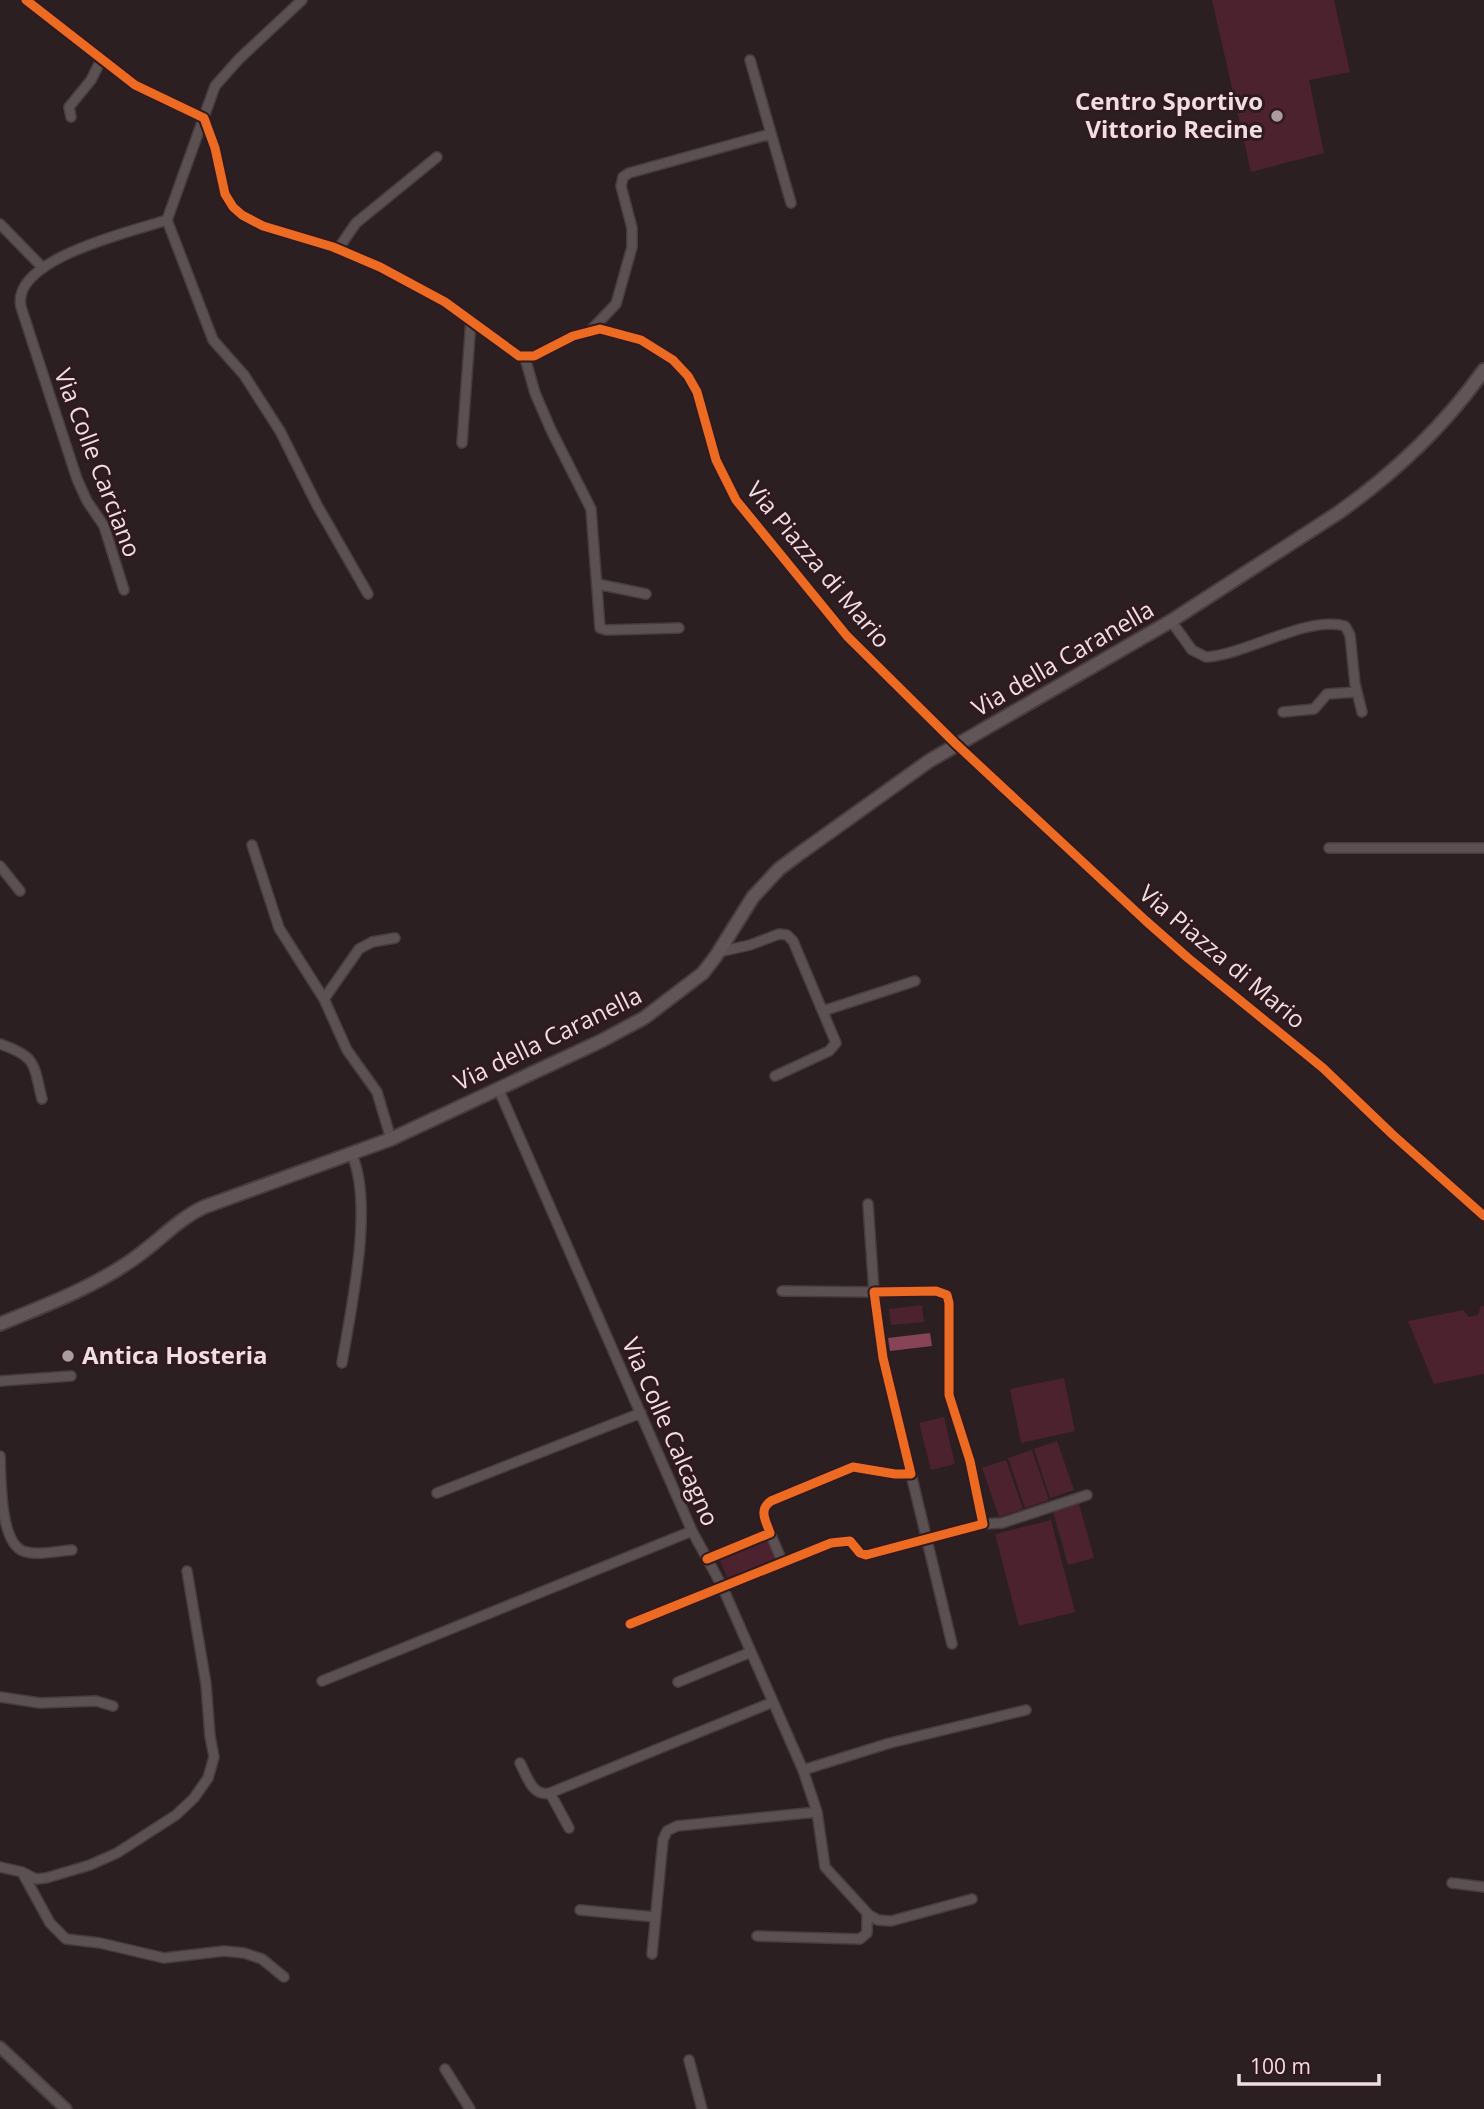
<svg xmlns="http://www.w3.org/2000/svg" width="1484" height="2109" viewBox="0 0 1484 2109" font-family="'Open Sans',sans-serif">
<rect width="100%" height="100%" fill="#2c1f22"/>
<path fill="#4b222d" d="M1212,0H1334L1350,72L1309,80L1324,153L1251,172Z
M922,1305L924,1322L891,1325L889,1309Z
M1481,1306H1484V1374L1434,1384L1408,1321L1463,1310L1469,1317L1478,1315Z
M1064,1378L1075,1431L1021,1443L1010,1389Z
M944,1417L955,1464L931,1470L919,1423Z
M1057,1441L1074,1490L1050,1498L1034,1449Z
M1032,1450L1049,1500L1025,1508L1008,1458Z
M1006,1460L1023,1509L999,1517L982,1468Z
M1079,1504L1094,1558L1068,1565L1053,1512Z
M1051,1520L1075,1612L1019,1626L995,1534Z
M770,1537L779,1560L728,1580L719,1558Z"/>
<path fill="#874456" d="M930,1333L932,1346L890,1351L888,1338Z"/>
<g fill="none" stroke-linecap="round" stroke-linejoin="round">
<defs>
<path id="minor" d="M26,0L135,85L204,118L215,148L225,194L233,207L242,215L263,226L333,247L380,267L445,302L519,356H534L573,336L600,329L641,340L673,360L688,376L697,392L716,460L736,500L847,636L956,744L1146,921L1188,958L1323,1068L1393,1135L1484,1216
M750,60L791,203
M71,117L69,107L91,80L101,60
M167,220L213,340L244,375L280,431L317,505L368,594
M0,224L43,268
M338,249L356,223L437,157
M591,330L616,304L632,247V228L621,186L623,177L629,173L770,134
M525,358L535,393L551,430L591,509L600,628L606,630L679,628
M462,443L471,320
M597,584L646,594
M124,590L104,526L87,501L77,479L21,307C10,259 133,231 167,220L215,86L239,59L302,0
M1171,621L1192,650L1206,657C1245,655 1308,615 1345,626L1350,635L1355,684L1362,712
M1283,712L1314,709L1327,694L1356,692
M252,845L279,928L324,999L347,1050L377,1092L391,1139
M1329,848H1484
M0,866L20,891
M719,952L750,945L779,934L787,935L793,941L836,1043L829,1051L775,1076
M324,999L359,949L372,942L395,938
M823,1011L915,981
M0,1044C37,1057 33,1063 42,1099
M498,1088L692,1531L722,1586L803,1770L817,1812L825,1867L869,1915L878,1920L891,1921L972,1899
M782,1291L874,1292L868,1204
M342,1363C351,1308 374,1206 352,1155
M0,1381L71,1376
M0,1456C1,1480 0,1542 23,1551C37,1556 57,1551 72,1550
M911,1474L952,1644
M437,1493L641,1413
M983,1524L1002,1523L1087,1495
M770,1533L782,1561
M630,1624L831,1543L850,1541L860,1553L866,1555L983,1524L970,1461L949,1395V1303L947,1295L936,1291L874,1292L883,1358L911,1474H895L853,1467L771,1501C758,1510 766,1521 770,1533L707,1559
M322,1681L692,1531
M678,1682L751,1652
M0,1697L40,1703L96,1701L113,1706
M520,1763C527,1776 532,1797 550,1793L569,1828
M803,1770L890,1743L1026,1710
M550,1793L773,1702
M0,1867L22,1872L50,1923L66,1939L100,1943L164,1958L224,1951L244,1953L262,1959L284,1977
M22,1872L36,1879L46,1878L90,1865L117,1853L176,1815L194,1798L208,1778L214,1757L210,1736L206,1684L187,1571
M1452,1883L1484,1887
M580,1910L655,1917
M757,1936L860,1939L867,1933V1914
M652,1954L663,1840L667,1831L677,1826L817,1812
M689,2060L702,2109
M445,2069L470,2109"/>
<path id="tertiary" d="M0,2047L66,2109"/>
<path id="secondary" d="M0,1324C43,1306 87,1290 126,1264C154,1247 174,1221 204,1207L391,1139L601,1041L644,1018L703,973L716,956L753,897L779,869L799,854L929,761L1171,621L1338,513C1393,474 1445,425 1484,370"/>
</defs>
<use href="#minor" stroke="#483c3f" stroke-width="12"/>
<use href="#tertiary" stroke="#483c3f" stroke-width="14"/>
<use href="#secondary" stroke="#483c3f" stroke-width="16"/>
<use href="#minor" stroke="#5b5052" stroke-width="9"/>
<use href="#tertiary" stroke="#5b5052" stroke-width="10"/>
<use href="#secondary" stroke="#625558" stroke-width="12"/>
<defs>
<path id="cycleway" d="M26,0L135,85L204,118L215,148L225,194L233,207L242,215L263,226L333,247L380,267L445,302L519,356H534L573,336L600,329L641,340L673,360L688,376L697,392L716,460L736,500L847,636L956,744L1146,921L1188,958L1323,1068L1393,1135L1484,1216
M630,1624L831,1543L850,1541L860,1553L866,1555L983,1524L970,1461L949,1395V1303L947,1295L936,1291L874,1292L883,1358L911,1474H895L853,1467L771,1501C758,1510 766,1521 770,1533L707,1559"/>
</defs>
<use href="#cycleway" stroke="#311a1f" stroke-width="13"/>
<use href="#cycleway" stroke="#ed6a23" stroke-width="9"/>
</g>
<g fill="#ab9c9f" stroke="#311a1f" stroke-width="2.5">
<circle cx="1277" cy="116" r="7"/>
<circle cx="68" cy="1356" r="7"/>
</g>
<g text-anchor="middle" stroke-width="6" stroke-linejoin="round" paint-order="stroke">
<g font-size="24" font-weight="bold" fill="#f0dfe2" stroke="#311a1f" text-anchor="end">
<text x="1263" y="110">Centro Sportivo<tspan x="1263" dy="28">Vittorio Recine</tspan></text>
<text x="82" y="1364" text-anchor="start">Antica Hosteria</text>
</g>
<g font-size="24" fill="#f0dfe2" stroke="#311a1f">
<text transform="translate(97 463) rotate(69)" y="8">Via Colle Carciano</text>
<text transform="translate(818 565) rotate(50)" y="8">Via Piazza di Mario</text>
<text transform="translate(1063 659) rotate(-30)" y="8">Via della Caranella</text>
<text transform="translate(1222 957) rotate(40)" y="8">Via Piazza di Mario</text>
<text transform="translate(548 1039) rotate(-26)" y="8">Via della Caranella</text>
<text transform="translate(670 1432) rotate(66)" y="8">Via Colle Calcagno</text>
</g>
</g>
<path d="M1239 2074v10h140v-10" fill="none" stroke="#f0dfe2" stroke-width="3.5"/>
<text x="1250" y="2074" font-size="21" fill="#f0dfe2" stroke="#311a1f" stroke-width="5" paint-order="stroke">100 m</text>
</svg>
